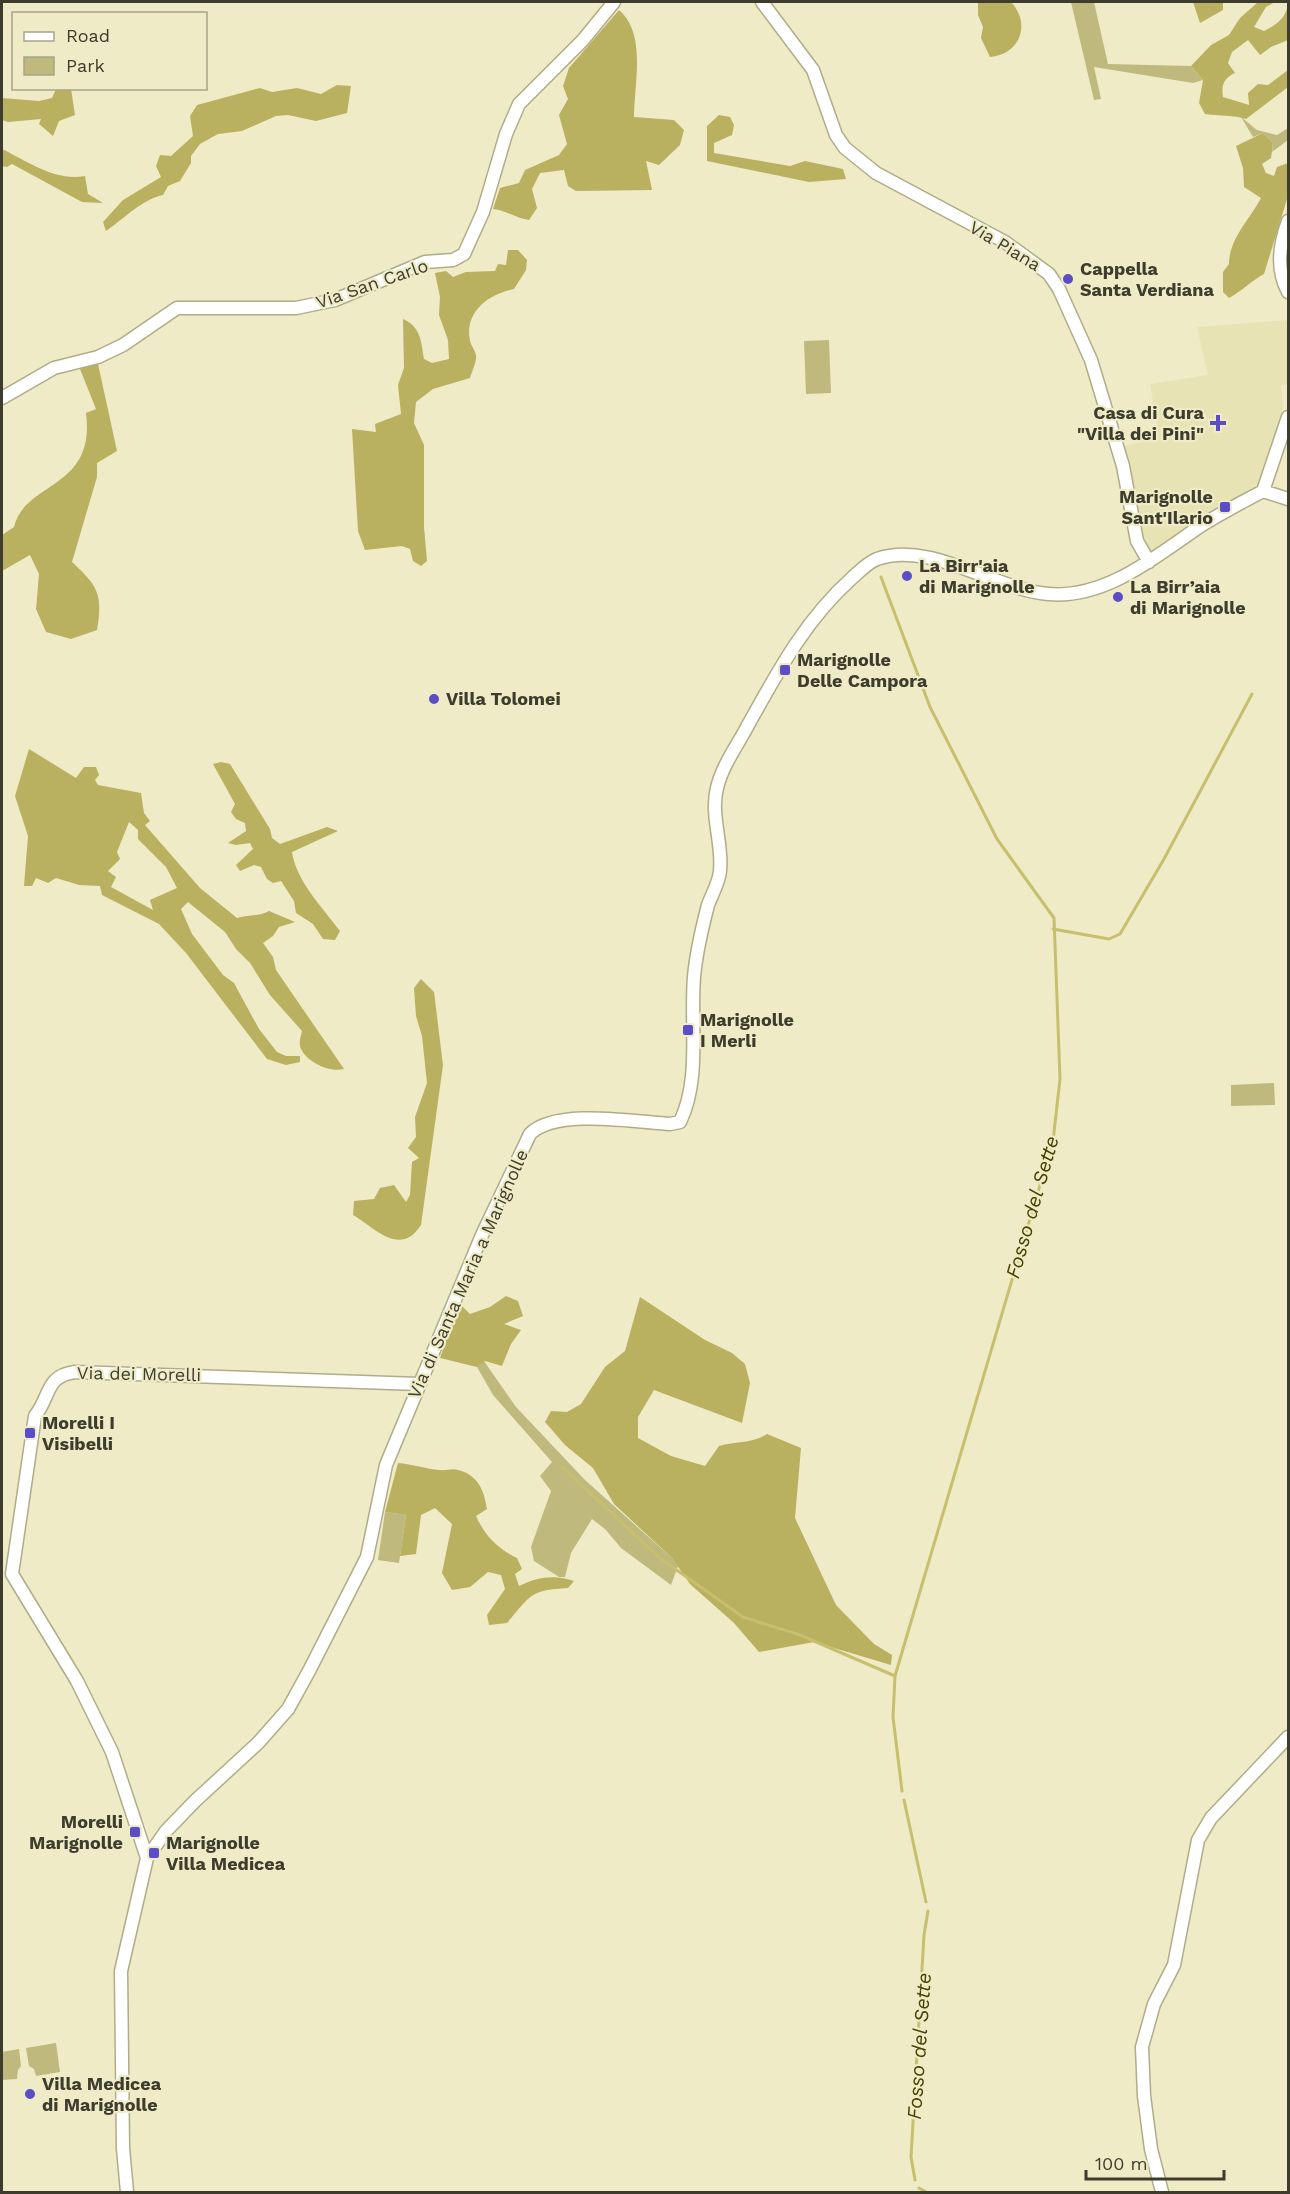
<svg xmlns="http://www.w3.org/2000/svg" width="1290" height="2194" viewBox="0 0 1290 2194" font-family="'Work Sans',sans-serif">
<rect width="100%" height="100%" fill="#efebc6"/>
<path fill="#e7e3b5" d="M1288,320V380L1287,384L1281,385L1283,408L1276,443L1256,491L1204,517L1150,552L1143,543L1119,447L1159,438L1150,384L1208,375L1197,327Z"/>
<path fill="#bfb97e" d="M1071,2H1094L1108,64L1191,66L1203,80L1193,83L1094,67L1101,99L1094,100Z
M1241,117L1257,130L1277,135L1288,128V140L1272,152L1273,143L1263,133L1253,137Z
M829,340L831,393L806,394L804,341Z
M1274,1083L1275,1105L1231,1106V1085Z
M484,1361L516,1407L585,1480L672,1558L678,1566L671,1585L621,1548L605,1529L592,1519L571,1553L565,1577H559L534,1561L531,1547L551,1491L540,1476L552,1462L493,1395L477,1367Z
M385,1512L406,1515L399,1563L378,1560Z
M56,2043L60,2072L36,2076L34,2069L29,2066L26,2048Z
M19,2049L21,2066L18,2070L17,2079L2,2080V2052Z"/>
<path fill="#b9b060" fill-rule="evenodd" d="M978,2H1011C1031,23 1021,54 990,57L981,38L983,27L978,15Z
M1193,2H1223V10L1200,23Z
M1258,2H1275L1266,7L1254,27L1264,31C1278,24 1287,17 1288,2V40L1271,47L1260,55L1248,40L1232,52L1228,63L1235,73C1224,78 1221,85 1223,97L1249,105L1248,93L1258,84L1268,85L1288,70V87L1246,119C1233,115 1220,116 1205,114L1199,103L1203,80L1191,66L1211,45L1229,35L1240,18Z
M619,10C647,34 634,84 634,117L674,120L684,130L680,145L659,165L646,161L652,190L576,191L568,186L564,170L540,173L532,189L537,208L529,220C515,218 508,211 493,209L500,188L519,183L525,170L559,155L567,144L559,115L568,99L563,86L569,68Z
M337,85L351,86L347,113L316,121L288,115L276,116L242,131L218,134L200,144L191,156V163L180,181L168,186L163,195C141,200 125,218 106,231L103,222L123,200L161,177L156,166L160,155L171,156L193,136L190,116L197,105L260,88L272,92L297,88L321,94Z
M56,89H71L75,115L59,121L53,136L39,124L41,119L8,122L2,120V98L39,101L52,98Z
M719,115L730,117L734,125L732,135L714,143V153L790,166L805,161L843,169L846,179L809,182L707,161V126Z
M1263,133L1273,143L1271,158L1262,164L1266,173L1274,176L1277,167L1288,163V196L1264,274C1251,281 1242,291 1229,298L1223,292V272L1229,264C1229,239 1250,219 1261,198L1244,187L1243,168L1236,146Z
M2,149C27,161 56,182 85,176L88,194L103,203L82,202L12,164L7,167L2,166Z
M508,250H518L527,260L526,270L514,289C488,294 464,312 470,341C471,346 475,350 476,355C477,361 472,371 470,378L433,389L416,402L414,423L424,445V527L427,561L421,566L413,561L410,549L402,546L365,550L358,531L352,429L376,432L375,424L401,414L398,385L404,368L403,319C421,327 421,341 424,359L432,363L449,359L448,340L439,315L440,297L435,273L446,271L453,277L466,272L495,271L498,264L506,265Z
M98,364L117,451L97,463V477L72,562C98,586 103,594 97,630L71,639L46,632L36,609L39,574L30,555L2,571V535L14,527C25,481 96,490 86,413L96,409L80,369Z
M29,749L76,778L84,767H96L99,775L95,780L98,785L141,793L144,813L150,821L145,825L200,888L237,918C249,914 258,917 269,911L295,922L279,927L273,936L263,943L273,957L276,970L344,1069C329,1073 304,1061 300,1046C299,1041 301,1036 302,1031L270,995L250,963L236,949L225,932L188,902L181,909L192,934L223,975L234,983L259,1029L277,1052L286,1056H300V1062L286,1065L267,1059L186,953L159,924L102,895L100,886L79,885L56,878L48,883L36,878L32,886H24L28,836L15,796ZM129,822L138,830V839L166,867L177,888L150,900L153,910L111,887L116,877L108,871L120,859L117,852Z
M221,762L230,764L270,829L272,838L280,844L327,827L338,831L292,852C296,881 323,908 340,931L335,940L323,939L313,924L296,913L294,901L281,881L273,883L267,879L261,867L254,865L240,871L236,865L253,849L250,843L236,845L228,843L246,831L245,823L236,819L231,812L235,804L213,764Z
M421,979L434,992L443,1065L421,1225C400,1258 374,1227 353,1215L354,1201L374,1199L380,1188L394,1185L406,1202L410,1195L412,1162L419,1158L408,1148L416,1137L415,1117L427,1083L422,1036L416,1016L414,988Z
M506,1296L518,1301L523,1316L504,1324L521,1330L511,1344L502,1366L485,1361L477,1367L440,1358L459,1303L470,1314L490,1307Z
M640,1297L705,1340L732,1353L745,1364L750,1383L742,1423L654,1390L638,1417V1438L671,1456L705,1466L719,1446C736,1441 752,1444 767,1434L801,1448L795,1518L836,1605L874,1644L892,1655L891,1665L814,1642L759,1652L734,1623L690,1584L672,1558L614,1504L593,1468L565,1445L545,1422L551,1411L567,1412L581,1404L605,1367L625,1351Z
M398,1463C412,1464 426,1469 440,1470C446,1471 452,1468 458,1470C478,1475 484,1490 487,1509L476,1516C485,1536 498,1549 517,1558L522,1569L515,1574L519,1586C536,1577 556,1574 574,1581L568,1588C530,1590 531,1595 507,1623L489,1625L487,1615L505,1589L501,1575L488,1572L470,1587L452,1590L442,1573L452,1524L435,1508L421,1515L416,1554L400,1556L406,1515L385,1512Z"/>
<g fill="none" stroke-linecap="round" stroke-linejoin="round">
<path stroke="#c7bf6e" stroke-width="3" d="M881,577L930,707L997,839L1054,918L1060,1079L1053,1141L895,1676L893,1717L902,1791
M1053,929L1109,939L1120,934L1164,859L1252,694
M562,1467L661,1559L743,1617L800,1635L895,1676
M904,1800L926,1902
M915,2180L911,2157L924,1935L928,1911
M919,2188L926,2192"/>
<defs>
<path id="minor" d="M762,2L813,70L836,135L845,148L876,173L1005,242L1049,274L1059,289L1091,360L1123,466L1137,541L1149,562
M1288,221C1279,246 1276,269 1288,292
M2,398L54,368L98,357L123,345L177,308H296L335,300L425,262L453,260L464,254L483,212L506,134L519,104L583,40L614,2
M1263,491L1288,417
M147,1858L112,1752L77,1681L12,1574L35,1416C51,1396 45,1376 75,1372L419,1384
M127,2192L123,2148L121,1971L147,1858L166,1831L195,1801L258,1743L288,1709L309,1671L367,1557L386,1465L482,1235L530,1134C556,1108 635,1122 670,1124L680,1122C701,1079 690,1024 694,977C696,954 702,928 708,905C712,894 719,883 720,871C723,843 710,815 717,788C722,766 737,746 747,727C777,673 805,620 852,578C860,571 867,563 877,559C931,540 995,590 1049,594C1105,599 1155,557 1199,527C1219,514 1241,503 1263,491L1288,499
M1162,2192L1151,2149L1144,2096L1142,2047L1154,2004L1174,1965L1198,1840L1211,1818L1288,1737"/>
</defs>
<use href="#minor" stroke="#afac88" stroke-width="15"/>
<use href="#minor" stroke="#fff" stroke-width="12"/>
</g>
<g fill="#5b4dc5" stroke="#efebc6" stroke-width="2">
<circle cx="1068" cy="279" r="6"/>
<path d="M1215 414h6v6h6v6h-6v6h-6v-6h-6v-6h6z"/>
<rect x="1219" y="501" width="12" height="12" rx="3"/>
<circle cx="907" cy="576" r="6"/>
<circle cx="1118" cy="597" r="6"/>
<rect x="779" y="664" width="12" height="12" rx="3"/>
<circle cx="434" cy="699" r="6"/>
<rect x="682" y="1024" width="12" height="12" rx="3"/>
<rect x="24" y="1427" width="12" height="12" rx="3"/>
<rect x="129" y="1826" width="12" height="12" rx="3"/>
<rect x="148" y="1847" width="12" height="12" rx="3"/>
<circle cx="30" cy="2094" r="6"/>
</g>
<g text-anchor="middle" stroke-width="4.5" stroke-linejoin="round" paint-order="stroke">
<g font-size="18" fill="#3e3c2d" stroke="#efebc6">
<text transform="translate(1005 246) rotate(31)" y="6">Via Piana</text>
<text transform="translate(372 284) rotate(-19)" y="6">Via San Carlo</text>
<text transform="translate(468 1274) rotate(-66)" y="6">Via di Santa Maria a Marignolle</text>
<text transform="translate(139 1374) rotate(1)" y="6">Via dei Morelli</text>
</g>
<g font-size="18" font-weight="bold" fill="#3e3c2d" stroke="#efebc6" text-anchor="start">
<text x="1080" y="275">Cappella<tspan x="1080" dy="21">Santa Verdiana</tspan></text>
<text x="1204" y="419" text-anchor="end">Casa di Cura<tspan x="1204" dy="21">"Villa dei Pini"</tspan></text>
<text x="1213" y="503" text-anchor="end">Marignolle<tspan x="1213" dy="21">Sant'Ilario</tspan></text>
<text x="919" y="572">La Birr'aia<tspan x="919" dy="21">di Marignolle</tspan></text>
<text x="1130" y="593">La Birr’aia<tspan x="1130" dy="21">di Marignolle</tspan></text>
<text x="797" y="666">Marignolle<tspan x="797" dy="21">Delle Campora</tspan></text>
<text x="446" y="705">Villa Tolomei</text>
<text x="700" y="1026">Marignolle<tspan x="700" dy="21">I Merli</tspan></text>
<text x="42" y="1429">Morelli I<tspan x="42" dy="21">Visibelli</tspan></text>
<text x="123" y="1828" text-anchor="end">Morelli<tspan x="123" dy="21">Marignolle</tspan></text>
<text x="166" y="1849">Marignolle<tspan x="166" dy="21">Villa Medicea</tspan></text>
<text x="42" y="2090">Villa Medicea<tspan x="42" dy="21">di Marignolle</tspan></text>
</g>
<g font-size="20" font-style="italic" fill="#494200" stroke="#efebc6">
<text transform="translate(1032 1207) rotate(-74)" y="7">Fosso del Sette</text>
<text transform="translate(919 2046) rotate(-86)" y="7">Fosso del Sette</text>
</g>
</g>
<rect width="1290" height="2194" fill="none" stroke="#3e3c2d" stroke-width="6"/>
<rect x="12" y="12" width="195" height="78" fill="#efebc6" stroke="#a8a589" stroke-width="1.5"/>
<rect x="24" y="32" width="30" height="9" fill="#ffffff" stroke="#a8a589" stroke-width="1.5"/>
<text x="66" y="42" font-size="18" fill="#3e3c2d">Road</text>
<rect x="24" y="57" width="30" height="18" fill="#bfb97e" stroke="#a8a589" stroke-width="1.5"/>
<text x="66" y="72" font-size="18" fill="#3e3c2d">Park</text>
<path d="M1086 2170v9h138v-9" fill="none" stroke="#3e3c2d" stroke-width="3"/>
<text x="1095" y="2170" font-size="18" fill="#3e3c2d" stroke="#efebc6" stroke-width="4.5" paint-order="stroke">100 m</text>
</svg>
